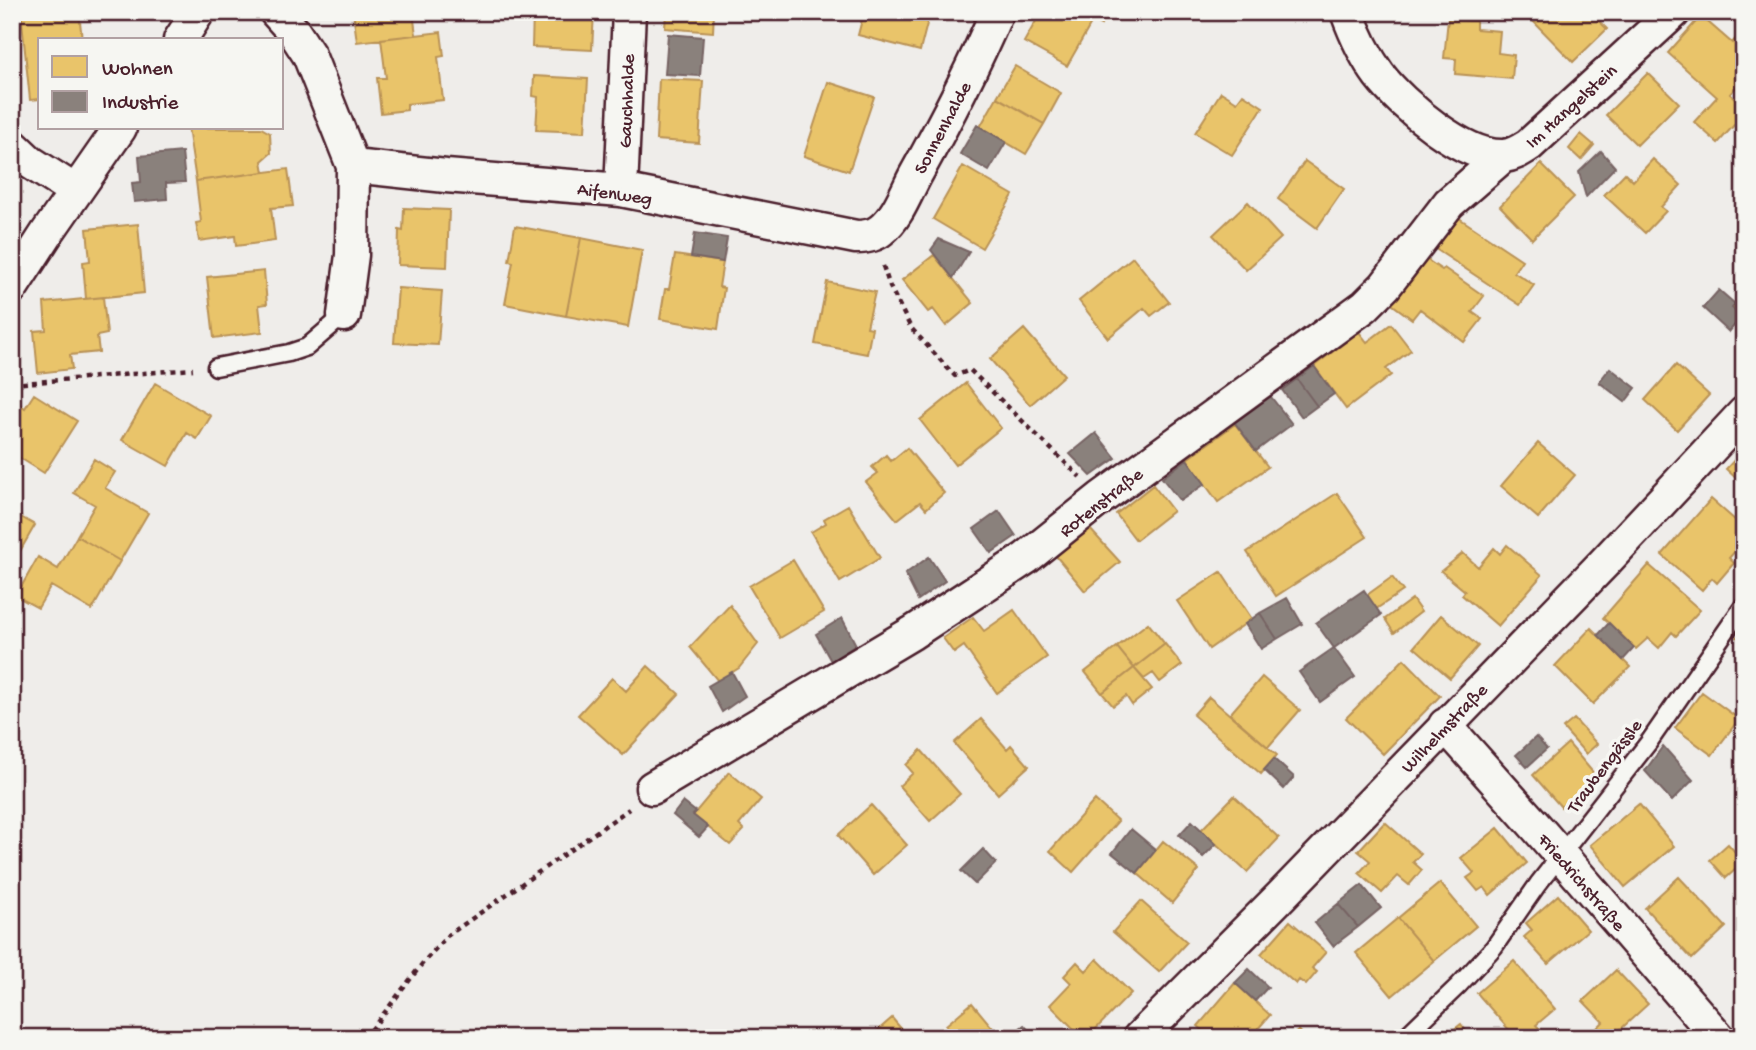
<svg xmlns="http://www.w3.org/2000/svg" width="1756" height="1050" viewBox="0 0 1756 1050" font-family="'Gochi Hand',sans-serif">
<rect width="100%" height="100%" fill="#efedea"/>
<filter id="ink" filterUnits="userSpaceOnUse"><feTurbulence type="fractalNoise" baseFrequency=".0143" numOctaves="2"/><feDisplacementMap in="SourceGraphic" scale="14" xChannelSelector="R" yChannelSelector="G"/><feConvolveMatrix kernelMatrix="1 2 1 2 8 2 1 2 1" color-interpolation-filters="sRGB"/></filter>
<g filter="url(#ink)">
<path fill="#e9c46a" stroke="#b99257" stroke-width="2" d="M21,12H79L82,40H40V99L30,100Z
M353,12H413L416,35L357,42Z
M533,12H594L592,50L532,47Z
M666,12H714L713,32L665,28Z
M864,12L882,16L883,12H930L920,51L858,35Z
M1041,12H1075L1092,22L1067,66L1024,42Z
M1075,12H1105L1101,25Z
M1454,12H1488V18Z
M1536,12H1590L1607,29L1573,62L1530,18Z
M1701,16L1732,43L1744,29V78L1730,94L1744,106V114L1718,143L1694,122L1717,97L1668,53Z
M1448,19L1476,21V29L1500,31L1498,53L1514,55L1512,79L1455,74L1456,59L1444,58Z
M441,32L444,56L438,57L443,100L407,104V110L381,113L377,78H386L381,39Z
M1015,66L1061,93L1044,124L997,97Z
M1648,73L1679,103L1637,145L1606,115Z
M534,76L588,79L585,132L536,130L538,97L533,96Z
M659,79L703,81L699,143L656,140Z
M828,82L874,97L849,171L804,156Z
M1221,92L1237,102L1243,94L1263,107L1232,155L1195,133Z
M997,97L1044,124L1026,154L980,127Z
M188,128H261L270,133L271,153L262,161L264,172L196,181Z
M1581,134L1594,145L1581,160L1569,149Z
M1653,159L1681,185L1661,207L1666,211L1645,233L1604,195L1625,173L1633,181Z
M1305,161L1344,189L1317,228L1278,199Z
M1541,164L1574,197L1532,239L1500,206Z
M963,166L1013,195L982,248L933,219Z
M288,169L293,206L271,208L275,241L236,246L235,236L199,241L196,223L201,222L196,181Z
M1248,202L1281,238L1246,270L1213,235Z
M404,208L449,210L447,267L398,265L399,230L403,231Z
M1453,214L1522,260L1514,272L1534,285L1520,305L1431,246Z
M138,224L144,293L86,299L83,262L90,261L87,229Z
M515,226L581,238L566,316L505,304L513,262L509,261Z
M581,238L642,250L628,327L566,316Z
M675,255L723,262L719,287L724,288L718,329L660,319L665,289H669Z
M934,255L973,303L946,326L933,309L928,312L902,280Z
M1133,257L1169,302L1151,316L1144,308L1108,338L1079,301Z
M1423,257L1442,270L1444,268L1484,296L1472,312L1482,319L1464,342L1420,309L1412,319L1389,302Z
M264,271L267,304L259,305L262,332L214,338L207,277Z
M827,282L875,292L867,327L872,328L867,354L815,344Z
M398,288L442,291L438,345L394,343Z
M1744,295V318L1732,308Z
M103,297L107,334L97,336L99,352L70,355L72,369L38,373L34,331L46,330L44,303Z
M1391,324L1411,350L1386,369L1391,375L1346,409L1314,366L1359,332L1367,342Z
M1024,329L1064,375L1030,405L990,359Z
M1676,365L1709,395L1677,430L1645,400Z
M155,383L211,416L197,439L187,433L168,466L122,440Z
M966,383L1001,428L955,465L920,420Z
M34,394L77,421L44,473L12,453V407L16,402L25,408Z
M1235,424L1268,467L1218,502L1187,459Z
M1538,443L1575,475L1538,518L1501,486Z
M907,448L944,493L926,509L920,502L897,520L866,482L878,473L872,467L886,455L891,461Z
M1740,454L1744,458V474L1738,480L1726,469Z
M94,459L115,472L105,488L148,513L120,561L77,536L95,505L74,493Z
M1153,485L1173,511L1136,540L1116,514Z
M1337,493L1367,537L1276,596L1247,552Z
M1711,499L1744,528V541L1729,558L1734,563L1717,583L1712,578L1702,590L1662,555Z
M848,505L880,558L840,582L811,532L826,523L824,519Z
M12,512L35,525L12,565Z
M1089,528L1120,562L1085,591L1056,556Z
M77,536L120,561L92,610L51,586L38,608L16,596L38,557L58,569Z
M1507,545L1542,575L1498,626L1462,595L1465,591L1441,571L1463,553L1478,567L1494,548L1500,554Z
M793,560L824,612L780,638L749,586Z
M1649,565L1700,610L1676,636L1672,632L1659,648L1648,638L1636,649L1603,618Z
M1221,572L1252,619L1209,649L1177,601Z
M1392,577L1403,591L1376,609L1367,595Z
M1412,599L1421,612L1394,633L1385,619Z
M730,605L758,644L739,668L718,681L690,647Z
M1014,610L1047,657L997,693L964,646L954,653L943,638L973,617L984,631Z
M1441,615L1478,646L1450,678L1414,647Z
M1148,623L1165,644L1134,668L1117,647Z
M1591,628L1630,667L1593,704L1555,666Z
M1744,628V642L1737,637Z
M1165,644L1182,665L1160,682L1153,673L1144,679L1134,668Z
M1117,647L1134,668L1102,693L1085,672Z
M1404,659L1440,696L1383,754L1346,718Z
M648,666L679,694L623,755L578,715L612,678L626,691Z
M1134,668L1152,689L1132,705L1126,696L1113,706L1102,693Z
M1262,677L1300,710L1268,747L1230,714Z
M1702,692L1739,719L1712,755L1675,728Z
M1209,697L1277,755L1261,774L1193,715Z
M981,719L1007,749L1011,745L1029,766L998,794L954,743Z
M1574,719L1597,744L1586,754L1563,728Z
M1568,743L1596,776L1561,807L1533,775Z
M921,750L960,794L930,821L899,786L913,773L906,765Z
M729,772L761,799L739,825L744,830L730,845L693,815Z
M1234,796L1279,838L1247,872L1201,830Z
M1095,800L1118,821L1073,872L1050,851Z
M1639,804L1674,846L1625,887L1590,845Z
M871,805L907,845L873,875L838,835Z
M1385,822L1421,854L1413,862L1422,870L1409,885L1398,876L1382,893L1359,873L1370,861L1358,851Z
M1498,828L1527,863L1490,895L1484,887L1478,891L1467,878L1474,873L1461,858Z
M1163,841L1199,870L1172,903L1137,873Z
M1728,844L1744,862L1726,878L1710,860Z
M1679,877L1726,927L1692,959L1645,908Z
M1440,883L1476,926L1434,961L1398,918Z
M1558,895L1588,930L1548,964L1524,937L1532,930L1526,923Z
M1141,901L1187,942L1159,972L1113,932Z
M1398,918L1434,961L1392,996L1356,953Z
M1290,921L1326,952L1312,968L1317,972L1306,985L1299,980L1296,984L1261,954Z
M1097,959L1131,993L1087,1038H1083L1050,1005L1071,983L1064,976L1077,962L1086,971Z
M1514,961L1555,1009L1536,1025L1540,1029L1530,1038H1516L1477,993Z
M1616,970L1648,1004L1611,1038H1604L1596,1029L1603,1022L1583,1001Z
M1235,983L1270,1015L1250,1038H1211L1198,1026Z
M972,1003L1001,1038H947L953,1033L946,1025Z
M892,1018L909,1038H869Z
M1461,1024L1471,1038H1443Z
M1299,1030L1305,1038H1290Z"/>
<path fill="#8a817c" stroke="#776464" stroke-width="2" d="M668,34L703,37L700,76L665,74Z
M977,125L1006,142L989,171L960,154Z
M1601,151L1615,167L1586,197L1579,172Z
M182,152L185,182L166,183L167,199L134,202L132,183L141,182L139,156Z
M695,233L727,238L723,262L691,257Z
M939,239L969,252L953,278L931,250Z
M1719,290L1735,304L1732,308L1742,316L1729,332L1703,308Z
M1314,366L1334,394L1317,406L1297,379Z
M1610,368L1636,388L1625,402L1599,382Z
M1297,379L1317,406L1302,417L1282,390Z
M1268,393L1292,424L1256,451L1232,419Z
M1096,433L1116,458L1091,476L1070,454Z
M1187,459L1205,484L1180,501L1162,478Z
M999,511L1016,536L991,553L974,529Z
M929,557L945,581L918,600L905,574Z
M1364,590L1381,615L1334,648L1316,623Z
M1287,598L1302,624L1277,639L1260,613Z
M1260,613L1277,639L1261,649L1245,624Z
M842,618L856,645L831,661L816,634Z
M1609,623L1634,648L1623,660L1598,635Z
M1334,648L1355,677L1320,702L1299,672Z
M732,672L745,696L722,712L708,686Z
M1536,737L1547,749L1527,767L1516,755Z
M1663,746L1693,780L1672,801L1645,771Z
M1274,759L1294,777L1284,789L1264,770Z
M683,802L696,812L693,815L708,827L699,837L673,815Z
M1192,821L1216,844L1203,857L1179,835Z
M1131,829L1156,850L1137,873L1112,853Z
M983,849L996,863L975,884L961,871Z
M1362,885L1381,908L1358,927L1338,904Z
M1338,904L1358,927L1333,946L1315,923Z
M1249,969L1268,987L1255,1001L1235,983Z
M1024,1025L1035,1038H1014L1011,1035Z"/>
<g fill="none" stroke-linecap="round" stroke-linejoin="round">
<defs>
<path id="service" d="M216,367L289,353L307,347L344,315
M1404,1038L1459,985L1494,947L1538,884L1649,742L1744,605"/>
<path id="minor" d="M276,12L294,32L309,55L353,166L352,255L344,315
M1347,12C1355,34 1365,56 1379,75C1402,105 1464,158 1504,156C1514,155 1521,150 1529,145L1674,12
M180,40L198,12
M12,145L30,162L75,191
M353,166L446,176L621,190L856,237C865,237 874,236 881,230C897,218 906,193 915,176C945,122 973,68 997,12
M621,190L629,12
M12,287L47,233L120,128
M1445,725L1538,829L1719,1038
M652,788L912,633L1026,558L1101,498L1365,306L1385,286L1449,203L1503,156
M1139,1038L1281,896L1604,563L1744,413"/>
</defs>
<use href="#service" stroke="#4a1f2b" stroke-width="21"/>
<use href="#minor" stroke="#4a1f2b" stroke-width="37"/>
<path stroke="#4a1f2b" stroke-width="4.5" stroke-dasharray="5 5" stroke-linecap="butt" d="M883,266L890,287L911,328L955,376L970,370L1080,477
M12,384L193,369
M365,1038L422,964L447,936L629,809"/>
<use href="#service" stroke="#f6f6f2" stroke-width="16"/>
<use href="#minor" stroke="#f6f6f2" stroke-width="32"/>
</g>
</g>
<g text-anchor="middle" stroke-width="7" stroke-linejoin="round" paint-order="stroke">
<g font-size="19" fill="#4a1f2b" stroke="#f6f6f2">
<text transform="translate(625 101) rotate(-88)" y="7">Gauchhalde</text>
<text transform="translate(1570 105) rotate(-42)" y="7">Im Hangelstein</text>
<text transform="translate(941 127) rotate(-62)" y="7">Sonnenhalde</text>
<text transform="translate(615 192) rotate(8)" y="7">Aifenweg</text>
<text transform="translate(1100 501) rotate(-38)" y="7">Rotenstraße</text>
<text transform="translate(1443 727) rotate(-46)" y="7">Wilhelmstraße</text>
<text transform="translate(1603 765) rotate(-53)" y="7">Traubengässle</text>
<text transform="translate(1583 881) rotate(49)" y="7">Friedrichstraße</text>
</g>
</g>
<rect width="1756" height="1050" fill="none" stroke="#f6f6f2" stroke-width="42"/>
<rect x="21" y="21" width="1714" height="1008" fill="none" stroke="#4a1f2b" stroke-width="2.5" filter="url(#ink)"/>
<rect x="38" y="38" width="245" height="91" fill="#f6f6f2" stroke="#b1a0a2" stroke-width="2"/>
<rect x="52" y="56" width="35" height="21" fill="#e9c46a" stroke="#b1a0a2" stroke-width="2"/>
<text x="102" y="74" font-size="21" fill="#4a1f2b">Wohnen</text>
<rect x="52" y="91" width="35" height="21" fill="#8a817c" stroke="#b1a0a2" stroke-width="2"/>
<text x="102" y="108" font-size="21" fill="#4a1f2b">Industrie</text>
</svg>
